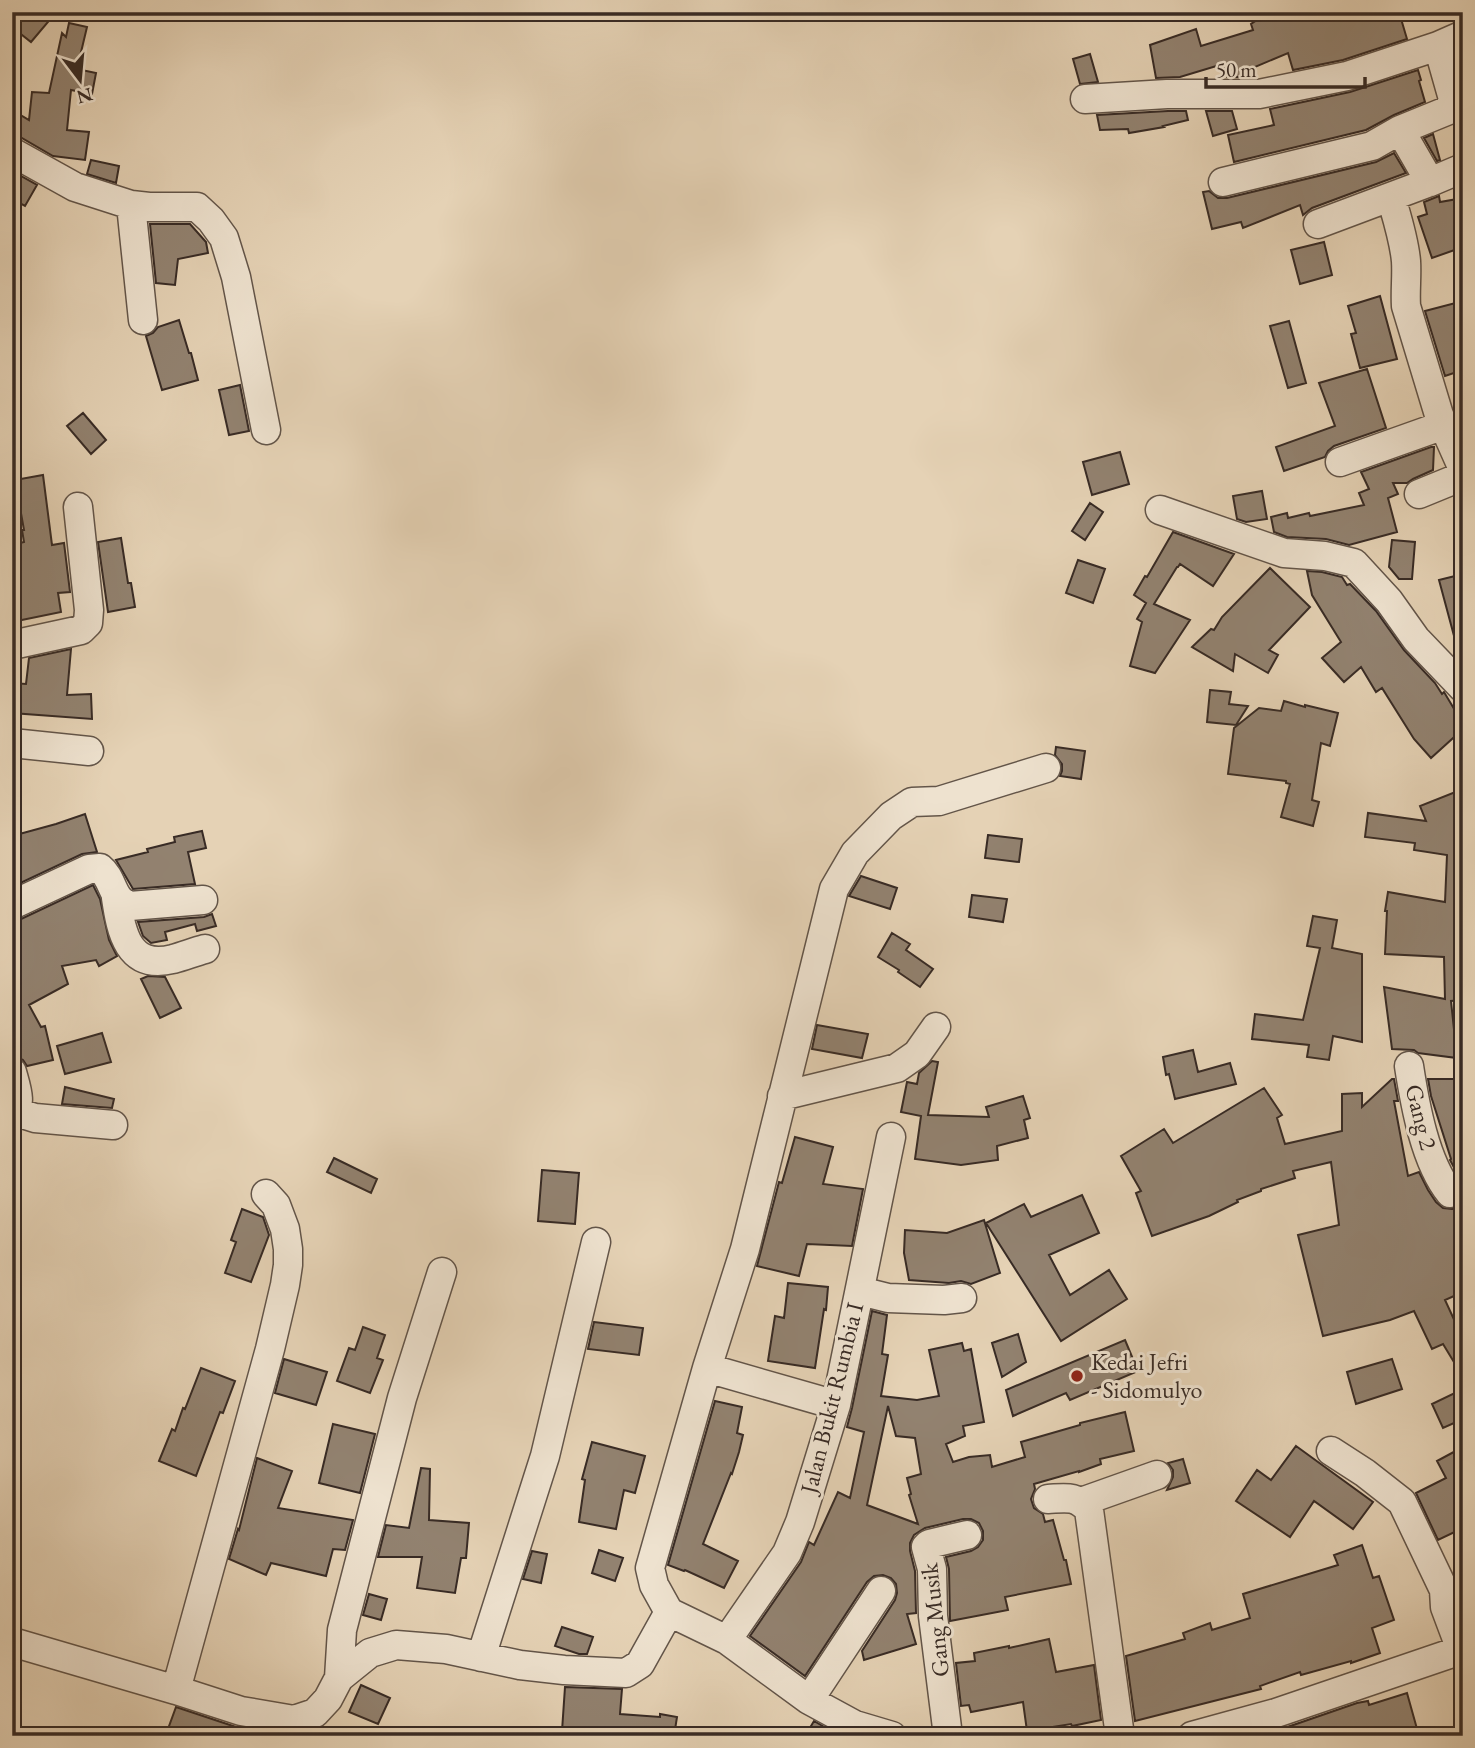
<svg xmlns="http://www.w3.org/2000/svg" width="1475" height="1748" viewBox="0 0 1475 1748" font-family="'EB Garamond',serif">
<rect width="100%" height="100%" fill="#e5d2b5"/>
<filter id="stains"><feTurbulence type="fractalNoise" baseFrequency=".00286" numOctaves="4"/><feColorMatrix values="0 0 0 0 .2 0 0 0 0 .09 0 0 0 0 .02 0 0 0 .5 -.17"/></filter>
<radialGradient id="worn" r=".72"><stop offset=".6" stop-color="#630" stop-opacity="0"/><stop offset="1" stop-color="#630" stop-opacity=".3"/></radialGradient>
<path fill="#928270" stroke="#382b25" stroke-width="2" fill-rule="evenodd" d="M12,12H35L48,22L31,42L12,27Z
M1269,12H1322L1324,18L1347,12H1399L1407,39L1343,60L1293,70L1288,53L1250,69L1252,76L1247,77H1227L1223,64L1180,77L1156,78L1150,45L1196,29L1201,46L1253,30L1251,24Z
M69,23L87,27L77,69L96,73L92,94L71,90L67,130L89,132L85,160L53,156L20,137L12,135V110L29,120L32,92L49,93L62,33L66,37Z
M1090,54L1098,82L1080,84L1073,59Z
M1418,70L1421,80L1419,81L1425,102L1394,115L1366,130L1234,162L1228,135L1274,125L1270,109L1350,92Z
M1168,111H1186L1188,120L1163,126L1164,127L1129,133L1128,129L1100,130L1097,115Z
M1206,111H1232L1237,129L1213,136Z
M1433,134L1440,160L1437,161L1424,138Z
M1394,153L1406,173L1312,208L1303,215L1300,205L1243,228L1241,222L1212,229L1203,192L1209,191L1218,198H1227L1376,162Z
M91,160L119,166L116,183L87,174Z
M12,171L37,185L25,206L12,199Z
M1439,196L1440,202L1463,198V247L1432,258L1418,217L1427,214L1424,202Z
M150,224H190L206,242L208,253L178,259L175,285L156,283Z
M1324,242L1332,275L1300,284L1291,250Z
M1380,296L1397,359L1360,368L1351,334L1356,333L1348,306Z
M1463,301V370L1445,376L1425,311Z
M179,320L189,353H191L198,380L162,390L146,336L153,333L158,327Z
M1289,321L1306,383L1288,388L1270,326Z
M1367,369L1386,428L1334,446L1328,451L1325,457L1284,471L1276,447L1335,426L1319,383Z
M240,385L249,431L229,435L219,390Z
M83,413L106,440L91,454L67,426Z
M1431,447H1434L1433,470L1413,479L1407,483H1393L1398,494L1388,498L1397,532L1349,545L1326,539L1287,537L1274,532L1271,517L1287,513L1288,518L1309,513L1310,516L1364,505L1359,493L1369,489L1361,472Z
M1120,452L1129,484L1092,495L1083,462Z
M43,475L52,545L64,543L70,592L58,593L61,612L12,622V545L24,542L22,530H24L15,480Z
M1262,491L1267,519L1246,522L1237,519L1233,496Z
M1090,503L1103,512L1085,540L1072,531Z
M1173,532L1234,554L1213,586L1180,564L1178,567H1177L1154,604L1190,620L1155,673L1130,666L1142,622L1137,619L1146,603L1134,595L1145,576L1147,577Z
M121,538L128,583H131L135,607L108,612L98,542Z
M1392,540L1415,542L1412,579H1399L1389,567Z
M1078,560L1105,569L1093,603L1066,593Z
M1270,568L1310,607L1269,650L1278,655L1268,673L1235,654L1233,671L1192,647L1211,629L1214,630L1222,617Z
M1307,571L1322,572L1342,577L1347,585L1350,584L1376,611L1404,650L1435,683L1442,694L1444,692L1456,712L1463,707V729L1431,758L1414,739L1382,688L1376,692L1361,667L1344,682L1322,658L1341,642L1312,595Z
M1463,574V647H1457L1439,580Z
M71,649L67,695L91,694L92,719L12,713L13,683L26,684L29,658Z
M1210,690L1231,692L1229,704L1248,706L1236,725L1207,722Z
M1284,701L1305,707V705L1338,713L1330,746L1321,743L1312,800L1319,802L1313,826L1281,817L1290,784L1286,783V781L1228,774L1234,728L1259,708L1281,711Z
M1056,747L1085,751L1081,779L1060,776L1062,771V764L1055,755Z
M1463,789V890H1460L1463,911V1000L1451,1001L1457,1058L1418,1053L1414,1050L1392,1049L1384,987L1445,999L1444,957L1385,954L1387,911H1385L1388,892L1445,902L1447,855L1414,850L1415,843L1365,837L1368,813L1426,821L1420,806Z
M85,814L97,852L82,854L12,887V836L56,824Z
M202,831L206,848L188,852L195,884L133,889L116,860L148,852L147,849L175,842L174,837Z
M988,835L1022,839L1019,862L985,858Z
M861,876L897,888L890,909L849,896Z
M93,885L100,899L109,940L117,956L99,966L96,960L62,966L68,984L29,1005L41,1027L45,1026L53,1060L27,1066L23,1060L15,1056L12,1046V921L19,920Z
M972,895L1007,899L1003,922L969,917Z
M212,914L216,926L197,931L195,924L165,932L167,940L151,943L143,936L138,922L204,917Z
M1313,916L1337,920L1332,948L1362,954V1042L1333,1036L1329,1060L1307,1057L1309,1045L1252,1039L1255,1014L1303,1020L1320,948L1307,946Z
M892,933L910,944L906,950L933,969L920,987L898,972L899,970L878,957Z
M148,976L165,977L181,1008L160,1018L141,979Z
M817,1025L868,1034L862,1058L812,1049Z
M102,1033L111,1062L65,1074L57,1046Z
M1193,1050L1198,1072L1230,1063L1236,1084L1175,1099L1169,1074L1166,1075L1163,1057Z
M932,1061L938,1062L928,1115L989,1117L986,1107L1023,1096L1030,1118L1024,1120L1028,1138L997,1146L998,1160L961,1165L915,1159L921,1116L901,1112L907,1082L917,1084L919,1073Z
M1392,1079H1394L1398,1101H1394L1408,1176L1419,1172L1428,1190L1436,1202L1443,1208L1452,1209L1463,1208V1292L1445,1300L1463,1339V1377L1443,1344L1432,1349L1414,1311L1390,1320L1323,1336L1298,1235L1339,1225L1331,1162L1293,1171L1295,1178L1261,1189V1191L1237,1200L1238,1202L1209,1216L1152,1236L1136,1193L1141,1191L1121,1156L1164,1129L1173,1143L1264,1088L1282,1115L1277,1118L1285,1144L1342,1131V1094L1362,1093V1107Z
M1428,1079H1459L1463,1111V1175H1458L1450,1160L1451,1159L1431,1096Z
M65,1087L114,1099L112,1108L62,1104Z
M795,1137L833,1147L823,1184L863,1189L852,1246L807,1244L799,1276L757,1266L779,1182L782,1183Z
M334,1158L377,1179L371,1193L327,1172Z
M542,1170L579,1173L575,1224L538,1221Z
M1082,1195L1099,1233L1049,1255L1070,1295L1109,1270L1127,1299L1061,1341L986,1223L1024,1204L1031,1217Z
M242,1209L263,1217L269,1235L251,1282L225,1273L236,1242L231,1240Z
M984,1220L1000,1273L971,1284L961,1281L949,1283L909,1280L904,1253L905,1230L947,1233Z
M788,1283L828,1287L826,1310L824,1309L815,1368L768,1361L775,1316L784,1318Z
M872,1311L887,1315L882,1354L888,1355L881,1396L917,1400L939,1396L929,1350L962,1343L964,1351L971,1349L984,1422L963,1426L965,1436L946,1444L953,1462L969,1457L990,1455L992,1467L1025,1457L1021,1442L1080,1425V1423L1125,1412L1134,1451L1100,1459L1101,1464L1079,1472V1471L1034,1484L1035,1489L1031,1499L1034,1508L1043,1514L1045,1522L1053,1520L1064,1560H1066L1071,1584L1005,1597L1008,1610L950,1621L949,1569L946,1557L971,1551L978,1547L983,1540V1531L979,1523L971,1519H963L925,1528L914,1535L910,1543V1551L915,1571L916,1613L907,1614L916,1644L864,1660L862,1651L895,1600L897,1593L896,1584L891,1578L883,1575L874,1576L867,1582L805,1676L750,1636L801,1562L809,1542L814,1545L838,1492L850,1498L864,1432L847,1427L852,1408ZM888,1406L896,1436L915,1438L921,1474L907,1478L911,1494L909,1495L918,1524L867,1505Z
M594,1322L643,1328L639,1355L588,1349Z
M363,1327L385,1335L377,1358L383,1360L370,1393L337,1381L349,1348L355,1350Z
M1018,1334L1026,1362L1002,1377L992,1343Z
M1125,1340L1138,1371L1070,1400L1066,1393L1013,1416L1006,1390Z
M284,1359L327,1372L316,1405L275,1393Z
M1392,1359L1402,1389L1356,1404L1347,1372Z
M201,1368L235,1381L223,1413L220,1412L196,1476L159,1461L172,1429L175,1431L183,1408L185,1409Z
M1463,1389V1419L1443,1428L1432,1404Z
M715,1401L742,1407L737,1433L743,1435L739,1452L732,1474L731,1473L703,1544L738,1561L724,1588L685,1570L684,1571L668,1565Z
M333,1424L375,1434L360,1493L319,1483Z
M592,1442L645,1456L635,1493L624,1490L616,1529L579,1522L585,1480L582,1479Z
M1296,1446L1373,1502L1353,1529L1314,1501L1290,1537L1236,1501L1257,1470L1271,1480Z
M1463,1447V1528L1438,1540L1416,1493L1446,1478L1437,1461Z
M257,1458L292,1471L278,1508L353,1520L345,1550L333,1549L326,1576L271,1563L266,1575L229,1559L238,1529L239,1530Z
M1183,1459L1190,1483L1167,1490L1173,1477V1470L1168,1463Z
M421,1468L430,1469L429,1520L469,1523L466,1558H461L455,1593L417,1588L422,1557H378L386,1525L409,1528Z
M1362,1545L1373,1578L1379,1576L1394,1620L1372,1628L1380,1653L1351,1663V1661L1301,1675L1300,1672L1260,1686L1261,1689L1135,1721L1126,1656L1185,1639L1183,1633L1210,1623L1212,1630L1250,1618L1243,1594L1338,1565L1334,1555Z
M599,1550L623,1558L615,1581L592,1573Z
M532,1551L547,1554L541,1583L523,1579Z
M369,1594L387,1599L381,1620L363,1615Z
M562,1627L593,1637L587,1654H579L555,1646Z
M1049,1639L1056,1672L1094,1665L1101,1720L1072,1726L1071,1724L1027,1731L1023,1702L971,1712L969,1705L961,1706L956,1663L975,1661L974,1653L1009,1646V1648Z
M361,1685L390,1698L378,1724L349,1712Z
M565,1687L622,1689L620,1714L660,1717V1714L677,1717L674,1736H597V1733L562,1731Z
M1407,1693L1419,1736H1274L1273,1732L1357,1703L1368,1701L1369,1705Z
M176,1707L236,1727L253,1730L263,1733L262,1736H186L168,1729Z
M814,1721L838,1735L837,1736H805Z"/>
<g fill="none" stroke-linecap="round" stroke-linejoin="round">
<defs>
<path id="minor" d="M1085,99L1167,94H1259L1347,76L1438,46L1463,35
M1400,130L1430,182
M12,152L75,187L131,205L143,320
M1223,182L1372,146L1400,130L1449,110L1453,99L1438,46
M1391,197C1397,218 1404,239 1406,261C1407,276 1405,291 1406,306L1439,415L1463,469
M131,205L149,207H197L211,220L224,238L236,277L266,430
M1318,224L1430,182L1463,168
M1340,462L1444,425
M1419,494L1463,476
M1160,510L1284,553L1325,556L1354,563L1389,601L1416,639L1463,688
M12,645L81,630L88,623L89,610L78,507
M12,743L89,751
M116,898C121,932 128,970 173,959C184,956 194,952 205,949
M12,905L89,869L100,868C114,879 111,900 130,906L203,900
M1409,1066C1415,1105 1425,1162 1450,1193L1463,1191
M12,1072C16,1087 23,1104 12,1117
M782,1096L897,1068L917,1054L936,1027
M16,1112L35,1118L113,1125
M860,1291L888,1298L944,1300L962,1298
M707,1368L836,1405
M1331,1451L1365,1473L1402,1502L1444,1590L1445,1607L1463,1655
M1048,1499C1066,1498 1076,1495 1089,1510L1120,1736
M1081,1502L1157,1475
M669,1612L727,1640L809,1700L881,1591
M727,1640L787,1553L800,1522L836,1405L891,1137
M12,1642L176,1690L241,1711L294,1720L315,1713L328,1699L339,1678L370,1653L396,1645L446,1649L520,1665L564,1670L626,1673L640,1664L669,1612L654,1585L650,1568L707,1368L745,1249L834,889L855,853L891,816L912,802L939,801L1046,768
M481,1657L545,1456L596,1242
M339,1678L342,1630L402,1398L442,1272
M176,1690L270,1349L285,1285L288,1265V1249L285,1229L276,1205L266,1194
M809,1700L855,1725L892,1736
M948,1736L933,1616L932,1569L926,1547L929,1544L967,1535
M1192,1736L1276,1713L1461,1650"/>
</defs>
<use href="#minor" stroke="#635549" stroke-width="31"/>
<use href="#minor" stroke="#eee2cf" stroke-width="28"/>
</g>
<circle fill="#8f2418" stroke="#eee2cf" stroke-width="2.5" cx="1077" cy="1376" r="7"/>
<g text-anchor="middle" stroke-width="6" stroke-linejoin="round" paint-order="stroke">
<g font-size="24" fill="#382b25" stroke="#eee2cf">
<text transform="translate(1421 1117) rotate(76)" y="8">Gang 2</text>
<text transform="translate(832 1398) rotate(-76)" y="8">Jalan Bukit Rumbia I</text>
<text transform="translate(935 1620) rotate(-96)" y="8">Gang Musik</text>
</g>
<g font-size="24" fill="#382b25" stroke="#eee2cf" text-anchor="start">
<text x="1091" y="1370">Kedai Jefri<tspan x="1091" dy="28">- Sidomulyo</tspan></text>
</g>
</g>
<rect width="1475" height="1748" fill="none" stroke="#e5d2b5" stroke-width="42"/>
<rect x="14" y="14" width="1447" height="1720" fill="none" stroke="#382b25" stroke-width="3.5"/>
<rect x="21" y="21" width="1433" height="1706" fill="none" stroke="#382b25" stroke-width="2"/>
<g transform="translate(80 80) rotate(164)" stroke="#eee2cf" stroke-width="5" paint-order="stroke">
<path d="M0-5L12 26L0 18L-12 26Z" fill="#382b25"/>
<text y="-10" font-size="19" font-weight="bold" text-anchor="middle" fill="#382b25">N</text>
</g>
<path d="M1206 77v10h159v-10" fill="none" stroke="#382b25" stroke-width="3.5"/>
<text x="1216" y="77" font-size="21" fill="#382b25" stroke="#eee2cf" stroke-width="5" paint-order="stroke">50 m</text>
<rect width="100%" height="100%" filter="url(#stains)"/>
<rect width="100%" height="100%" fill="url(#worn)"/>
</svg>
